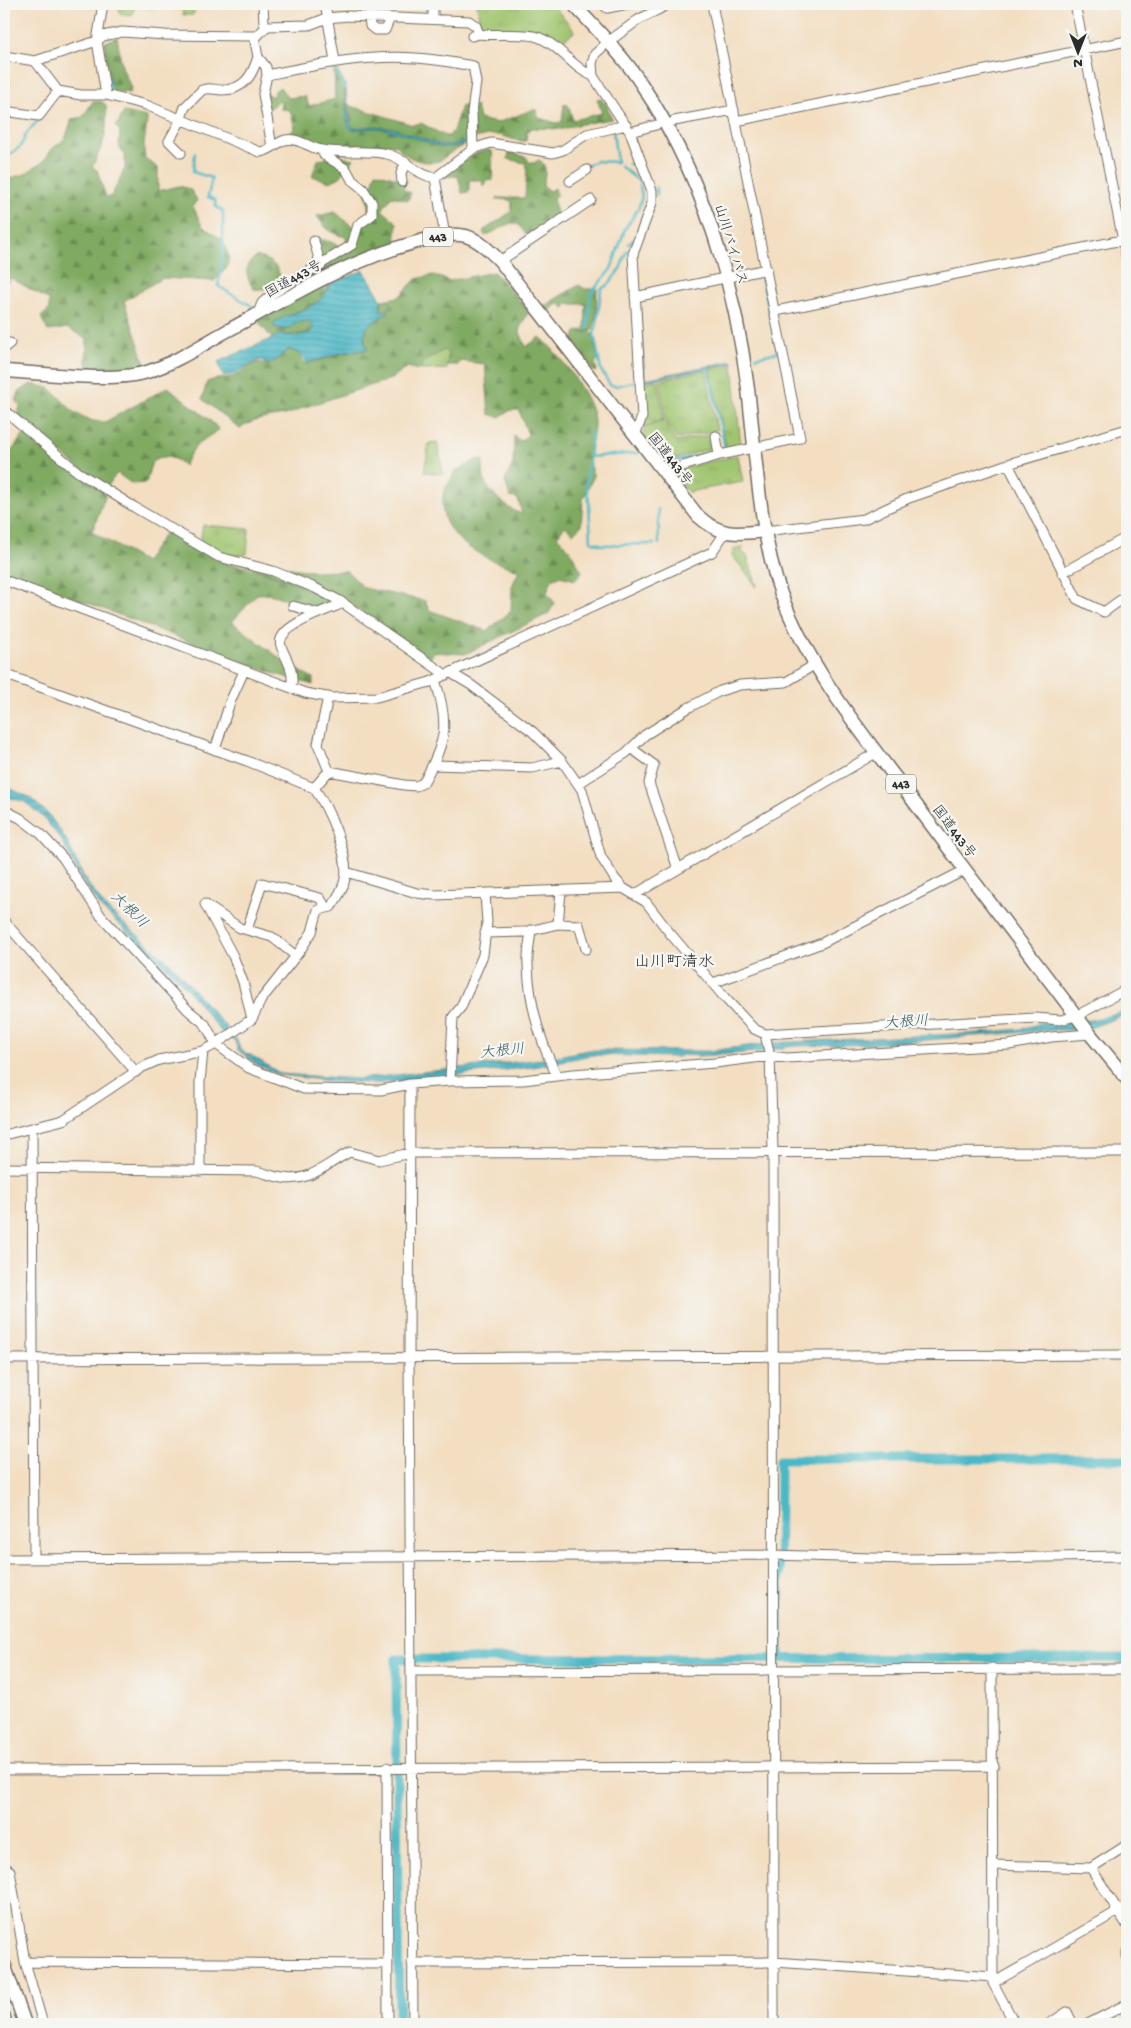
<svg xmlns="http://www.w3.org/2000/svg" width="1131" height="2028" viewBox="0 0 1131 2028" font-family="'Gochi Hand','Klee One',sans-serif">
<defs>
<pattern id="grass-tufts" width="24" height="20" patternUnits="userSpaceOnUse" patternTransform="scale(1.25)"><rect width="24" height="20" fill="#a0c570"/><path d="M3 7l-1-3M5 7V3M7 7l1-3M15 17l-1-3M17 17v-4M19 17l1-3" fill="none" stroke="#8aa961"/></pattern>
<pattern id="forest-firs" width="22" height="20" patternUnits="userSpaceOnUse" patternTransform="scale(1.25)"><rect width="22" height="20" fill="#80aa62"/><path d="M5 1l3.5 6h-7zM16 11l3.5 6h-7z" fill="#698b51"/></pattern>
<pattern id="wetland-marsh" width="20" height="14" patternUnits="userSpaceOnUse" patternTransform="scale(1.25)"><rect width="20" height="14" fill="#a0c570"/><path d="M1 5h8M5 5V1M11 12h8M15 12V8" fill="none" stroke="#8aa961"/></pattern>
<pattern id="water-rules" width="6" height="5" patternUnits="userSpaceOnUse" patternTransform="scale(1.25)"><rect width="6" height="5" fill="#4bb8c6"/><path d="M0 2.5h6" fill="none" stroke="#3f96a1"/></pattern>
</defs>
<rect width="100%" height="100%" fill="#f6f6f2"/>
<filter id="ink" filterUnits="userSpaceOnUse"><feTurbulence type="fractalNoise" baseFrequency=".02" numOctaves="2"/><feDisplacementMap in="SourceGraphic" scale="10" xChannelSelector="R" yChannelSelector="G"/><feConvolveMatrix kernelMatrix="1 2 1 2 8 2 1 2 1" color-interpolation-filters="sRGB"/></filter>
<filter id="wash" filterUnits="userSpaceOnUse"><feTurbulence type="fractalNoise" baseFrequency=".0096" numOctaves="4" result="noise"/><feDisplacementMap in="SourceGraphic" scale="20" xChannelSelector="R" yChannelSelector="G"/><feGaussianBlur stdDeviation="1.12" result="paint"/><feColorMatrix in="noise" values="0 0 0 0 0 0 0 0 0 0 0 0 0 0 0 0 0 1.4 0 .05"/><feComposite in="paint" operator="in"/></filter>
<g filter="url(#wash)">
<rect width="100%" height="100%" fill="#f3dec1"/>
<path fill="url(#grass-tufts)" stroke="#66784e" d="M122,4H197L193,15H183V10L177,9L134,7L133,14L129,16L120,14L119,10Z
M477,4H552C557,11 573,26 574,32L557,45L537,33L484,32L480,27Z
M733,365L741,447L727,449L710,369Z
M706,370L717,430L677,439L666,420L659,380Z
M657,380L664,419L644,427L643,383Z
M664,420L676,442L713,434L715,447L665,462L644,436L643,429Z
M738,455L743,482L688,492L672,471Z
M203,525L249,529L247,554L226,556L200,542Z
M735,548H744L741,551L747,556L757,587L732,555Z"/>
<path fill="url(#forest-firs)" stroke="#566a46" d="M117,37L122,67L131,88L130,93L112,91L104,43Z
M334,65L346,86L347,102L351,106L413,125L421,123L445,136H449L453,131L461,106H467L469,112L476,106L479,119L497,123L532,110H536L539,118L556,123L562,122L564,104L568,105L573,120L602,113L597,99L600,98L607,106L612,119L575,125L563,129L532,128L527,132L526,141C517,142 509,137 499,135C489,134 478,137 468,140C464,147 459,148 452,152C448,154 443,159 439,161C423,165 405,158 396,145C379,143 363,148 345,147C326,146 306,140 288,135L295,128L290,110L280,109L281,101H278L267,111L265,92L272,97L275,91L280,87L288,98L305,96L309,106L335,99Z
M93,101L102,102L106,105C108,132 104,144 92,167L97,170L106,197H111L125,168V155L119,146L120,131L116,127L124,112L147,117C147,132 142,143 145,158L158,168V191L179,186L190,189L197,200L193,206L202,226L223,240L229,257L227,268L214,281L162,278L124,301L146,366L127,371L91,370L86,363L87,339L67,328L48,331L41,317L49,310V300L11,278L4,286V180L25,174L43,162L53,148L65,139L72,119L83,117Z
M487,150L492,151C493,155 492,171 493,180L486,181V185L483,186L482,180H469V192L462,193L458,176L439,177L475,154Z
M509,152L526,157L530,163H534L539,160C549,166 544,176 543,186L549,191L555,188L557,196L553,200L558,214L563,216L527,236L518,224L511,223L485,236L483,231L511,212L512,202L509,200L496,199L497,198H525L527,168L525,163L508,159Z
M330,153L354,159L340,177L330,182L312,176L318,160L325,159Z
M376,172L407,181L403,189L411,193L408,200L392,196L382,210L397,223L395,244L269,301L273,296L319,268L314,245L320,239L331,242L347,251L346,237C331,234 325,228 317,216L335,212L359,232L360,227L372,219L364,186L372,185Z
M257,256C270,261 280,265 280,280C273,288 264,290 254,289C245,277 243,265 257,256Z
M494,272L529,311L519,330L526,347L540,337C557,351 595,400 594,423C594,441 584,460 594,476L583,498L581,526L573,533L565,526L557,536L569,549L582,572L575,580L560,576L552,579L547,593L555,603L548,614L465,654L433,652L430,659L343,600L228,558C247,556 262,562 281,566C302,571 325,572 347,571L364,588L425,601L429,610L487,631L511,611L512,586L519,570C485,560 432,536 444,492C446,485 452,482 454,472L478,459L483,460C483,466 483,474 484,480C488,492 510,511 522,514L518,499L510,497L505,481L513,463L514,436L521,441L528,435L519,410H511L499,417L489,414L485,364L460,361L458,365H441L429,357L419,370L407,367L391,379L302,408C283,420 258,414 240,429L202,399L207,382C216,378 223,379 231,377C245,373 253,357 268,365L289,350L298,353L304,363L307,364L345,353L367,350L364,337L367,327L389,312L387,309L381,311L382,300L399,297L416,279L433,275L449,281Z
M330,282L325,296L321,301L274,322V327L285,330L299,322L310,321L313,324L311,332C297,336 284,334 272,338L260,324L259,320Z
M579,285L585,289H597L596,319L592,331L585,329L586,304H566L565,308L560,304L555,305L552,309L545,312L542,307Z
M582,330L590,331L593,334L598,359L595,363L597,371L595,372L584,363V357H580V352L573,342L576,332Z
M31,384L50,388L75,413L93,421L105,422L168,387L213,423L219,430C199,442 194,445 184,466C178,458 159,452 152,463C149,468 148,477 146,483L132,484L117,473L107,487L93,479L17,418L20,406L16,401L19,392Z
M25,432L106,494L92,532L145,562L167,530L222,562L262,571L310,588L315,593L337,602C327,606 317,610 306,607C290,602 275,592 257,594L232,622L289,665L313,678V685L269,672L4,571V462Z"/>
<path fill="url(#wetland-marsh)" stroke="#66784e" d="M444,350L448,353L447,369L421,370V363Z
M437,442L443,472V474L424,472L429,443Z"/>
<path fill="url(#water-rules)" stroke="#3b7278" d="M344,87L351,126L354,128L374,126L396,129L441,145H452L466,141L467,143L453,147H441L398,132L376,128L352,130L348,126Z
M364,270L381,299L380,311H389L367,327L364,337L367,349L345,352L307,363L299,353L289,349L275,361L268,364L262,360C247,363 238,376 223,376L218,362L280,335L296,336L311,333L313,324L310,321L299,322L286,330L275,327L274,322C295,311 322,309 330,284Z
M639,301L645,379L732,361L733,363L644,381Z
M4,786L29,797L49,815L66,839L86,881L105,907L172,965L237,1040L240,1049L246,1054L251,1055L281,1074L359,1079L543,1059L588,1050L710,1051L771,1043L977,1033L1022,1029L1041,1023L1091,1020L1125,1011L1127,1007V1014L1085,1030H1052L874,1044L792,1046L766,1051L701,1056L682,1055L677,1057L591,1055L533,1067L379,1083L340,1082L279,1075L258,1065L238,1050L235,1041L224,1035L188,990L168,969L100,907L81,879L62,841L44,818L25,802L4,796Z"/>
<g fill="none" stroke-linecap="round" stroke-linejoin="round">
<path stroke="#4bb8c6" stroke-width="2.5" d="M85,4L99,8
M335,65L344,88
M106,70L112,93
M464,143L468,130
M195,153L193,172L212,178L208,197L215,200L216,207L223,211V255L218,286L255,308
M4,159L21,146L26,134L40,118
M629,164L638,163
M587,166L596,161L617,162L613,132
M656,187L657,195
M629,244L633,240
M627,251L620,269L608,285L601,289L597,324L594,334L601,370L610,385L616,386L636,381
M587,329L591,293L611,269L625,229L638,209L642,197L639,181L620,166
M756,357L778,352L761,274
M708,367L725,449L721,450
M592,432L586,485L589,502L591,541L602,545L654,544
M655,447L669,463L716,451
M589,457L638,453
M658,509L659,544"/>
<path stroke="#4bb8c6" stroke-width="9" d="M779,1658L780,1459H1127
M399,2024L396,1659L1127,1658"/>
</g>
</g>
<g filter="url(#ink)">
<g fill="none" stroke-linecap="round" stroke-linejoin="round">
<defs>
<path id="minor" d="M103,4L97,41L106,95
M263,4L264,23L267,26
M325,4L335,61
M603,4L607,8L628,4
M1075,4L1127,260
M369,17L370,26L375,30H385L390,18
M433,19V4
M472,36L479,34C494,36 526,32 538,37C560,45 572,68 593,76
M255,38L267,26L309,25L327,18L348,16L469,21L476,26L479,34
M4,56L35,61L97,41L103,36L122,32L165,35L254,36L258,57L266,67L267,75L263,94L272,147
M35,61L58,91L81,95H106L146,105L260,152C270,151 276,143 285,140C296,137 307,146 318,149C340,155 365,149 387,154C405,158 416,175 435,178L473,149L491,143L553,153L563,150L587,134L626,125
M267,75C316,65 366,54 416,58C435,59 455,63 473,66L476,82L472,112L473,149
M4,111L39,116L58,91
M181,118L185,107L202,90C209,87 215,90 222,90C244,90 252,76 258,57
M674,121L734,110
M736,121L1127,41
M630,132L656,125
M181,153L169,141L182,118
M435,178L445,236
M570,181L587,170
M402,182L401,173L406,162
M314,241L321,266
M500,261L591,200
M635,297L767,269
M776,311L1127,239
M257,315L262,303L272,294L352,245L358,225L372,215V203L363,189L352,180L346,169L324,155L322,150
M4,348L10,343
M4,410L78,472L134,507L219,557L273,571L315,588L340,601L446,675
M635,435L642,417L633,254L652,203V191L630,132L593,76L592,63L595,54L608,42L638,20L669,4
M716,436L719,455
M1008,464L1077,599L1104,612L1122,599L1127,603
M663,472L720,455L800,438L712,4
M765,531L864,519L909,498L1008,464L1127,429
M1062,573L1127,537
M4,580L305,693L332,698L377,697L430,682L712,552L725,533
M293,606L318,613
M451,673L471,685L533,732L562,761L582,790L601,857L615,879L623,888L646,902L669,932L725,998L754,1029L765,1034L1035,1018L1061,1020L1076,1016L1127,989
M4,674L247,761L314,788C328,807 350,856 345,879C343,890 337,898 331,907L318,910L312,932L299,952L261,1000L252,1019L216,1044L203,1051L159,1060L141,1068L63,1120L4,1135
M292,682C293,667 286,660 281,646C274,626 330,609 344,603
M328,697L318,744L329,771
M631,748L654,765L649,783L678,869
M215,750L230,702L244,671
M433,765L532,768L562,761
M578,784L626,753L645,735L688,708L720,691L740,685L786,682L814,665
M314,788L329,771L404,785L416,786L423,783C446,742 450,725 435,680
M4,810L20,818L41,834L63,858L101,916L188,1010L205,1024L216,1044L249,1068L304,1089L381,1090L410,1084L450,1081L523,1080L573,1074L715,1063L770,1056L787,1058L1009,1045L1051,1037L1090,1034
M346,872L417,893L434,895L623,888
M634,895L872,755
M205,904L233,956L243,982L252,1019
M206,905L240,928L272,937L296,956
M4,921L136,1072
M558,924L579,925L586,949
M247,930L262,883L320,898L326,908
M531,930C530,941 527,954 528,965C529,1002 540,1042 557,1076
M485,933L525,932L558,924L561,891
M713,983L822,943L965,870
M765,1034L770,1056L773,1151L774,2024
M450,1081L453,1017L461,1007L483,955L487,922L485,894
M410,1084L409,1357L413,2024
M32,1129L34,1559
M4,1168L256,1171C265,1173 274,1177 283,1178C310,1183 327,1163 350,1152L379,1160L410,1153L1127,1152
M200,1171V1082L203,1051
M4,1359L1127,1355
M4,1559L773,1555L905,1559L1127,1556
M992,1668L993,1983L1015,2024
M411,1671L1127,1669
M387,1767L388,2024
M4,1770L994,1766
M993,1865L1091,1868L1127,1845
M6,1868L10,1871L25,1962L43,2024
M1091,1868L1127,1925
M1127,1952V1956
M25,1962L388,1964
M412,1963L774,1962L994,1977
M993,1983L1127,1906
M1049,2024L1067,2012L1073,2024
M1088,2024L1127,2004"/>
<path id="highway" d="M573,4C597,30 623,55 642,85C703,176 734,281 748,389C756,455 759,532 781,594C810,671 862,733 911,798C970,877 1030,955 1090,1034L1127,1079
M4,371C43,373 112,383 147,372C175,363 200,346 225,332C288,298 348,260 417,242C432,238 451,232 466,236C479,240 490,251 500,261L698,516C721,537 736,534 765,531
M4,1964L25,2024
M4,2017L5,2024"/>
</defs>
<use href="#minor" stroke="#716a60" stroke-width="11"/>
<use href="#highway" stroke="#716a60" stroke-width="15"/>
<use href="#minor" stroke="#fff" stroke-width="9"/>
<use href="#highway" stroke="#fff" stroke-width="12"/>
</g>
</g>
<g text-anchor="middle" stroke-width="4.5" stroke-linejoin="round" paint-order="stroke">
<g fill="#f6f6f2" stroke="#686867" stroke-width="1">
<rect x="423" y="227.5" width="30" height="19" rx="4"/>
<rect x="886" y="774.5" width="30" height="19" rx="4"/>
</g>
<g font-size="12" font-weight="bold" fill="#2b2b2b">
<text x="438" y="241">443</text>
<text x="901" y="788">443</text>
</g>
<g font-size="14" fill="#2b2b2b" stroke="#f6f6f2">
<text transform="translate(732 244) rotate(73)" y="5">山川バイパス</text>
<text transform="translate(293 278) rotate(-29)" y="5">国道443号</text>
<text transform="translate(671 458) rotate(52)" y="5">国道443号</text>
<text transform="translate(955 831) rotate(53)" y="5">国道443号</text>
</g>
<g font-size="15" font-style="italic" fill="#365c61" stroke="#f6f6f2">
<text transform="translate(130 909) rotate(45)" y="5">大根川</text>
<text transform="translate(906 1021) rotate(-4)" y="5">大根川</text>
<text transform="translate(502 1050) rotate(-6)" y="5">大根川</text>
</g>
<g font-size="16" fill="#2b2b2b" stroke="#f6f6f2">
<text x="674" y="966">山川町清水</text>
</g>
</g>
<rect width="1131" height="2028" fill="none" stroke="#f6f6f2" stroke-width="20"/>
<g transform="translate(1078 52) rotate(180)" stroke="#f6f6f2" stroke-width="4" paint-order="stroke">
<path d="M0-4L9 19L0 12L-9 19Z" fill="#2b2b2b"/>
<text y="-8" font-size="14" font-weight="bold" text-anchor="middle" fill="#2b2b2b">N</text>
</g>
</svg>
